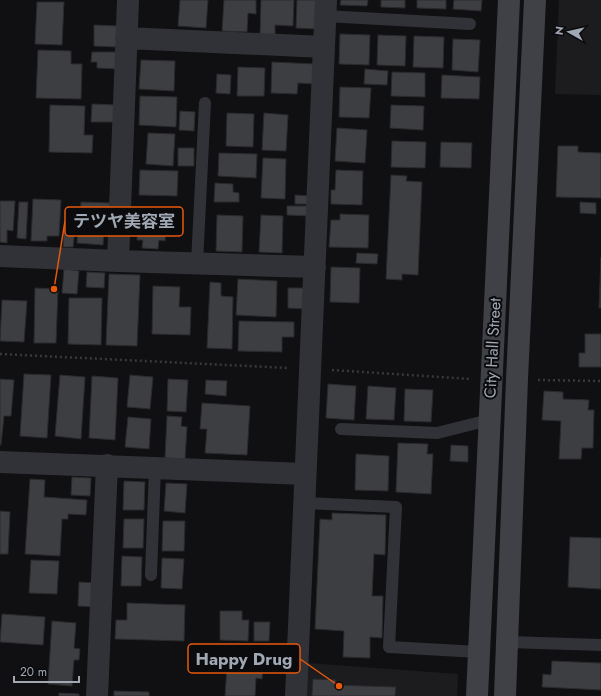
<svg xmlns="http://www.w3.org/2000/svg" width="601" height="696" viewBox="0 0 601 696" font-family="Jost,'Noto Sans JP',sans-serif">
<rect width="100%" height="100%" fill="#101012"/>
<path fill="#1c1c1f" d="M559,0H601V95L555,94Z
M308,663L458,674L457,696H306Z"/>
<path fill="#3c3e42" stroke="#2a2a2e" d="M180,0H208L206,28L178,26Z
M224,0H256V14L248,13L247,32L222,31Z
M261,0H294L293,26L275,25V38L260,37Z
M297,0H317L316,29L296,28Z
M341,0H368L367,6L340,5Z
M381,0H405V8L381,7Z
M417,0H446V9L417,8Z
M454,0H482L481,11L453,9Z
M37,2H64L62,45L35,44Z
M94,25L118,26L117,47L94,46Z
M340,34L370,35L369,65L339,64Z
M378,35L406,36L405,66L377,65Z
M414,36L444,37L443,68L413,67Z
M453,39L480,40L478,72L452,70Z
M38,50L71,51V64H82L81,99L36,98Z
M92,52H118V69L97,68V62H91Z
M141,60L175,61L174,91L139,89Z
M272,62L315,64L314,84L298,83L297,94L271,93Z
M238,67L265,68L264,96H237Z
M365,69L388,71L387,85L364,84Z
M392,72L425,73V97L391,96Z
M217,74L231,75L230,94L216,93Z
M442,75L480,77L479,99L441,98Z
M340,87L371,88L369,118L339,117Z
M140,96L177,97L176,127L139,125Z
M92,104L117,105V122H91Z
M50,105L85,106L84,135H93L92,153L49,152Z
M391,105L424,106L423,130L390,128Z
M180,111L195,112L194,131L179,130Z
M227,113L254,114L253,147L226,146Z
M264,113L288,115L286,151L262,150Z
M337,128L367,130L365,163L335,161Z
M148,133L175,134L173,166L146,164Z
M392,141L426,142L425,168L391,167Z
M441,142L472,143L471,168L440,167Z
M558,146H578V152L601,153V198L556,197Z
M178,148H194V166H178Z
M219,153L257,154L256,178L218,176Z
M263,158L286,159L285,199L261,198Z
M140,170L178,171L177,196L139,195Z
M336,170L363,171L362,205L331,204V190H335Z
M391,175L407,176L406,181L422,182L418,275L402,274V280L386,279Z
M215,183L233,184V192L239,193V202H214Z
M295,195L309,196V204H295Z
M33,199L61,200L59,236H47V241H31Z
M0,201H15L13,231L7,230V243L0,242Z
M19,202H28L26,239L17,238Z
M81,202L112,203L111,219H101V226L80,225Z
M580,202L596,203V214L580,213Z
M287,206H310V216L287,215Z
M139,208L167,209L165,241L159,240L158,249L142,248L143,240H137Z
M340,214L369,215L368,248L329,247L331,220H340Z
M217,215L243,216L242,252L216,251Z
M261,215L283,216L282,253L259,252Z
M64,229H75L73,247H63Z
M78,229L104,230L103,245L77,243Z
M357,253L378,254L377,264L356,263Z
M601,257V308H599Z
M331,267L360,268L359,303L330,302Z
M64,269L79,271L77,294L62,293Z
M87,272L105,273L104,288L86,287Z
M109,274L140,275L137,346L106,345Z
M238,279L277,281L276,317L236,315Z
M210,282L221,283V296L233,297L232,349L207,348Z
M153,286L180,287L179,307H191L190,335L152,334Z
M35,288L58,289L56,343H34Z
M288,288H308V309L288,308Z
M69,298H102L101,345L68,344Z
M2,300L27,301L24,342L0,341Z
M239,321L294,322V337H282V352L238,351Z
M585,334H601V367H579V353H585Z
M24,374L51,375L47,438L20,436Z
M60,375L85,377L81,439L55,436Z
M130,375L153,377L150,409L127,407Z
M92,376L118,378L115,440L89,438Z
M0,379L14,380L11,416H4L1,445H0Z
M168,379L188,380L186,412L167,411Z
M206,380L227,381L226,396L205,394Z
M328,384L356,386L354,420L326,418Z
M368,386L396,388L394,420L366,419Z
M405,389L433,390L431,422L404,421Z
M544,391L563,392V399L589,400L588,410H594L593,448H582L581,459H559L561,421L542,420Z
M202,403L250,406L247,455L205,453L207,429H200Z
M167,416L182,417L181,426L187,427L185,459L165,458Z
M128,417L151,419L149,449L125,447Z
M398,443L428,444L427,454H433L431,494L396,492Z
M451,445L468,446V462L450,461Z
M356,454L389,456L388,491L355,490Z
M72,477L91,478L90,496L71,495Z
M30,479L45,480L44,497L87,500L86,515L68,514V519H62L60,556L25,554Z
M124,481L145,482L144,510H123Z
M166,483L187,484L185,513L164,511Z
M0,511L10,512L8,554H0Z
M332,513L386,515L385,555L374,554L372,596H383L382,638L370,637V658L343,657L344,631L315,629L320,519L332,520Z
M124,519H144L143,548H123Z
M163,521H185L184,551H162Z
M570,537L601,538V589L568,587Z
M122,556L142,557L141,586H121Z
M162,558L184,559L182,589L161,588Z
M31,560L59,561L57,594L29,593Z
M79,582L97,583L96,607L78,606Z
M127,603L185,605L184,641L115,639L116,620H127Z
M220,611H242V620H249L248,641L220,640Z
M2,614L45,617L43,645L0,642Z
M52,621L76,623L74,648L80,649L79,660H74L72,686L48,684Z
M254,622H270L269,641H254Z
M247,646L265,647L262,679L256,678L255,696H225L228,652L246,653Z
M552,661L601,663V690L542,687L543,674L551,675Z
M313,679L336,680L335,685L396,687L395,696H312Z
M114,691L149,692V696H114Z
M59,693L79,694V696H59Z"/>
<g fill="none" stroke-linecap="round" stroke-linejoin="round">
<path stroke="#37393e" stroke-width="2.5" stroke-dasharray="2 3" stroke-linecap="butt" d="M0,354L289,368
M332,370L471,379
M538,380L601,381"/>
<path stroke="#313237" stroke-width="12" d="M325,16L470,24
M197,263L205,103
M341,429L437,433L489,420
M304,503L396,507L389,647L479,652
M151,575L155,467
M507,642L601,645"/>
<path stroke="#313237" stroke-width="22" d="M126,38L324,47
M0,256L118,261L315,267
M118,261L128,0
M0,462L304,474
M97,696L107,465
M296,696L326,0"/>
<path stroke="#3f4147" stroke-width="22" d="M477,696L509,0
M505,696L517,379L535,0"/>
</g>
<g text-anchor="middle" stroke-width="4" stroke-linejoin="round" paint-order="stroke">
<g font-size="16" fill="#a0a8b4" stroke="#0b0b0d">
<text transform="translate(492 348) rotate(-87)" y="6">City Hall Street</text>
</g>
</g>
<path fill="none" stroke="#e8590c" stroke-width="1.5" d="M54 289L65 221M339 686L300 659"/>
<g fill="#e8590c" stroke="#0b0b0d" stroke-width="1.5">
<circle cx="54" cy="289" r="4"/>
<circle cx="339" cy="686" r="4"/>
</g>
<g fill="#0b0b0d" stroke="#e8590c" stroke-width="1.5">
<rect x="65" y="207" width="118" height="29" rx="4"/>
<rect x="188" y="644" width="112" height="29" rx="4"/>
</g>
<g font-size="17" text-anchor="middle" font-weight="bold" fill="#a0a8b4">
<text x="124" y="227">テツヤ美容室</text>
<text x="244" y="665">Happy Drug</text>
</g>
<g transform="translate(569 32) rotate(278)" stroke="#0b0b0d" stroke-width="3" paint-order="stroke">
<path d="M0-3L7 15L0 10L-7 15Z" fill="#a0a8b4"/>
<text y="-6" font-size="11" font-weight="bold" text-anchor="middle" fill="#a0a8b4">N</text>
</g>
<path d="M14 676v6h65v-6" fill="none" stroke="#a0a8b4" stroke-width="2"/>
<text x="20" y="676" font-size="12" fill="#a0a8b4" stroke="#0b0b0d" stroke-width="3" paint-order="stroke">20 m</text>
</svg>
